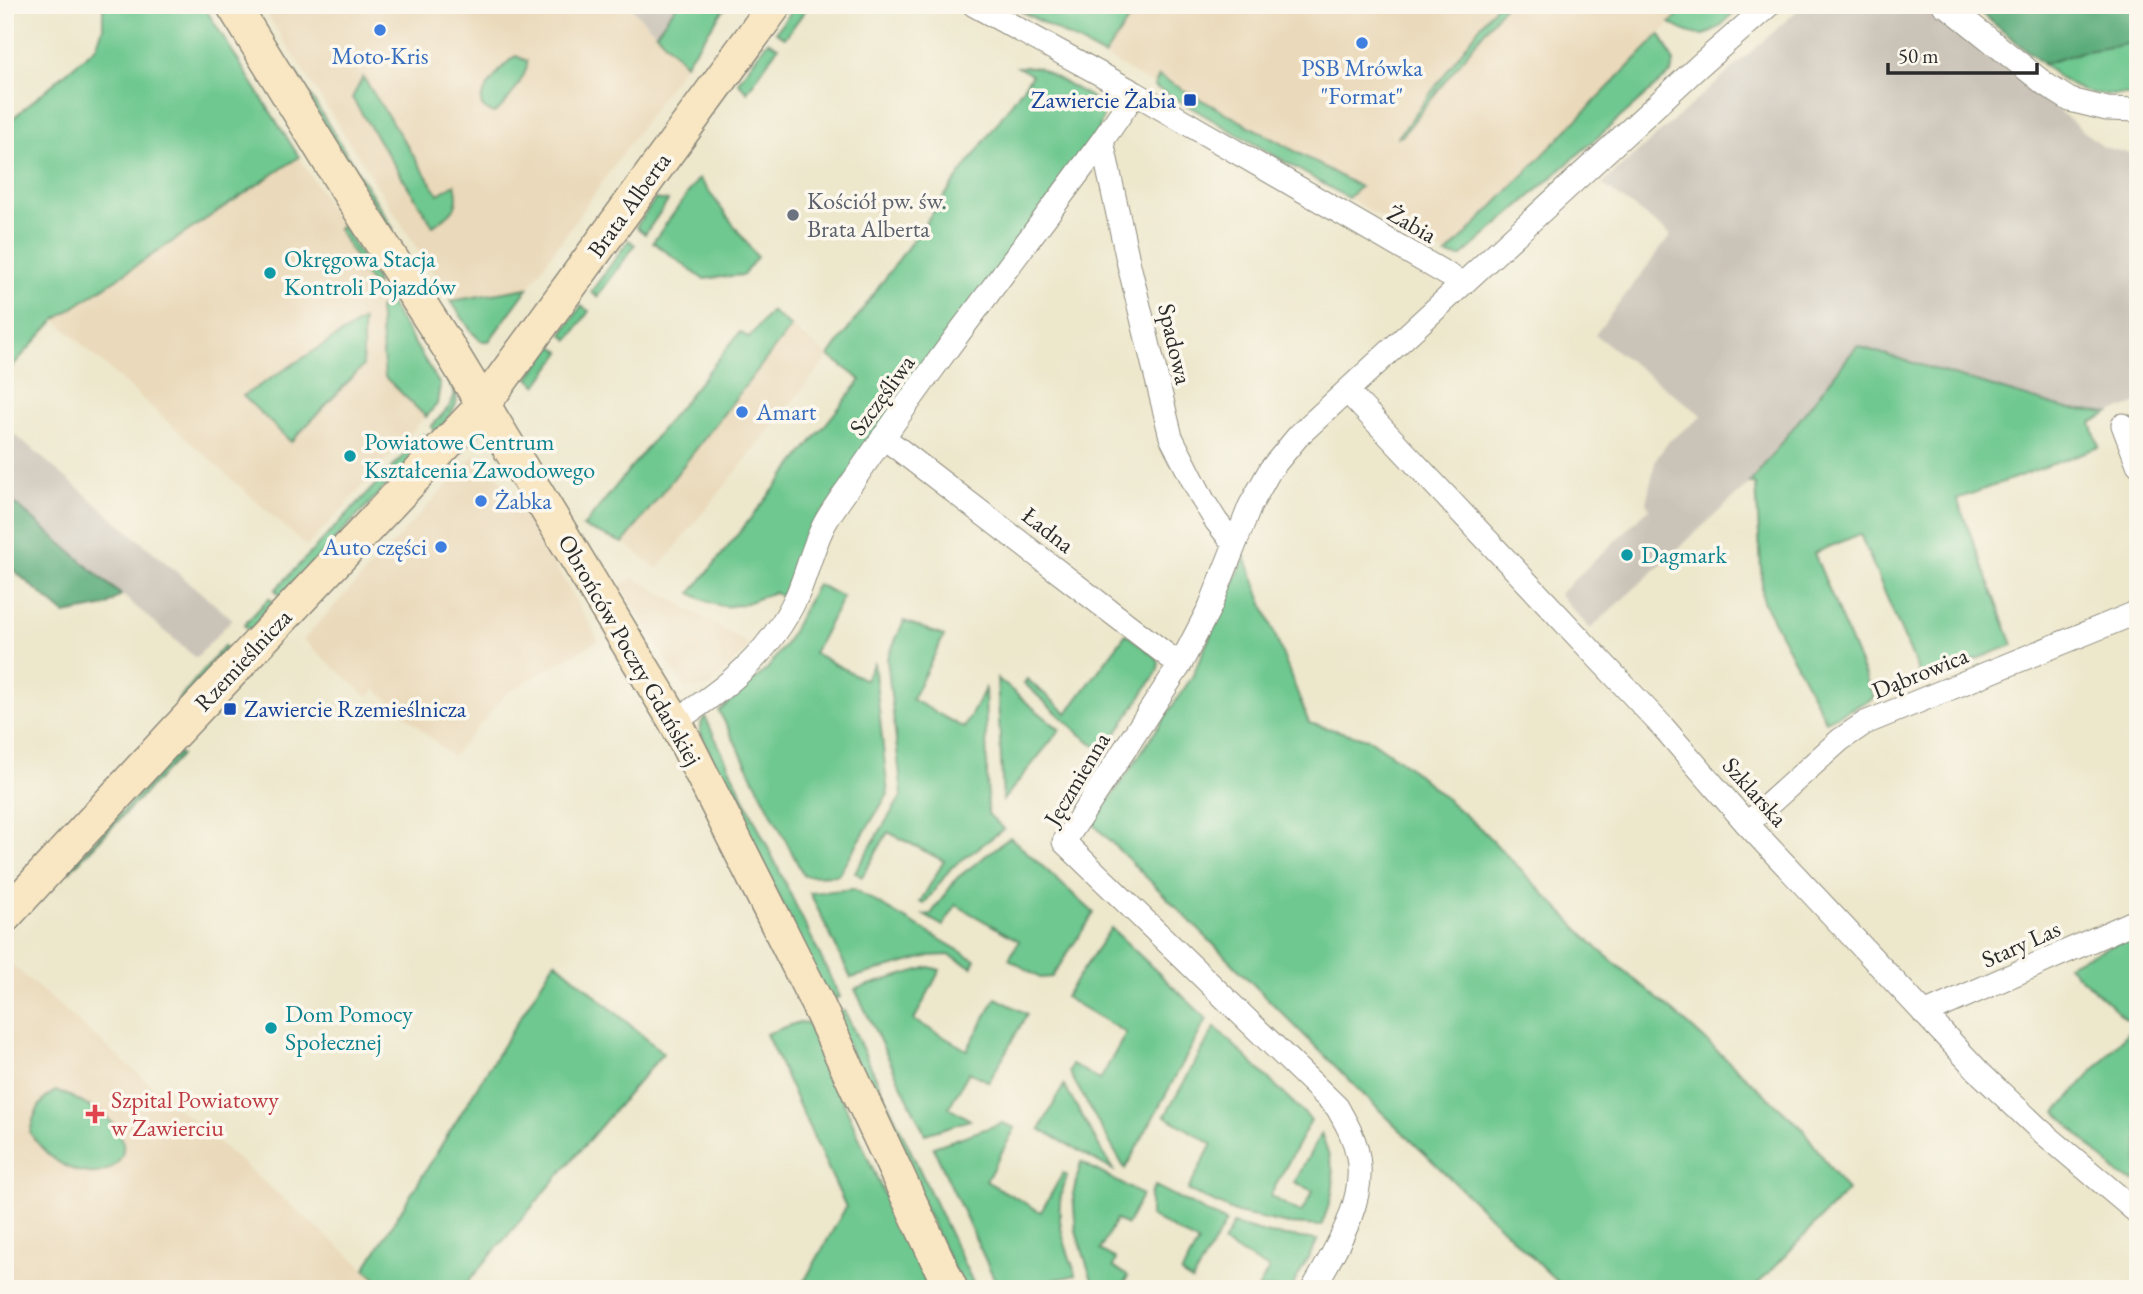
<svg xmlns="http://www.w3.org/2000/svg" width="2143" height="1294" viewBox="0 0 2143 1294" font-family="'EB Garamond',serif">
<rect width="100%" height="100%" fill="#fbf7ec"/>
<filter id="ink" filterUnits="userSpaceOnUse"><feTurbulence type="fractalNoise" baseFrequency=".0143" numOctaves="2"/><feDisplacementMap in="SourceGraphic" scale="14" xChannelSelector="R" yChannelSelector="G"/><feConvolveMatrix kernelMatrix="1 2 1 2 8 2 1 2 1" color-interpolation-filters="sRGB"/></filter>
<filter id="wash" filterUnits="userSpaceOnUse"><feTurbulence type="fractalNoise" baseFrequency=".00686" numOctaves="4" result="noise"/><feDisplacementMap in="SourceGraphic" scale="28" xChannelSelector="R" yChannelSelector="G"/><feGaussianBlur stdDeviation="1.57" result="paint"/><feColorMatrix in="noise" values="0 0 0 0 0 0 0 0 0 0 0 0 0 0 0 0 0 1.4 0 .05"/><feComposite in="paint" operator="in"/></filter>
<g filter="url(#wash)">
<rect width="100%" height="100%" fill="#ede7cc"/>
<path fill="#ead9ba" d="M261,5H628L685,64L494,337L489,341H481L472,332L451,301Z
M1139,5H1688L1446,255L1104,56Z
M299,157L440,385L437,404L307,547L55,320Z
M791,327L829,356L658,569L623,543Z
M474,456L489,462L541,542L599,640L507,693L452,757L376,689L368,697L303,640Z
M633,577L751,645L710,687L684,688L620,586Z
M5,959L365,1269L389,1289H5Z"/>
<path fill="#cac3b8" d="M628,5H677L656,33Z
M1835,5H1913L1964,34L2103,147L2132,154L2138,129V403L2109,413L2063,408L1857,346L1750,483L1590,629L1559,594L1650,508L1646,503L1656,459L1669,441L1703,416L1595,335L1671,235L1602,184L1798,10Z
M5,426L232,619L196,658L5,495Z"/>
<path fill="#6ec88f" stroke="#4c7a5d" stroke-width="2" d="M102,5H203L299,157L55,320L5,374V125L96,47L103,28V8Z
M677,5H727L685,64L656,33Z
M796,5H809L785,38L776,32Z
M1010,5H1139L1104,56Z
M1496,5H1505L1402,136L1398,137Z
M1688,5H1741C1714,32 1708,47 1670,23Z
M1660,34L1674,62L1671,73L1461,257L1446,255Z
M768,41L778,47L747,92L738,82Z
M2138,42V95C2091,95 2078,96 2043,64L2081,52Z
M516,56L527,61C529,73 505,107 494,113C488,111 482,109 481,102C481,91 506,61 516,56Z
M1018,67H1037L1101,103L1104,113L1098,132L813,531L782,597L774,592C739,606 726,615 691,593L861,380L829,356L1032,75Z
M295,71L394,230L387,225L290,73Z
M1159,76L1173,84L1360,187L1348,198L1154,86Z
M363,77L438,194L455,184C462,207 451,214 433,226L352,98Z
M699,178L757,257L743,275L703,279L653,242Z
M655,199L668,201L645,234L636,227Z
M342,225L378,284L376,285L371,284L338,229Z
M629,240L635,245L597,297L591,292Z
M528,288L489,341H481L472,332L451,301Z
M389,302L440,385L437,404L426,417L385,377L379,309Z
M581,306L589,311L569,340L562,334Z
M771,311L791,327L623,543L583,527L740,332L749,338Z
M363,320V366L291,442L243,396Z
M552,345L561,352L537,386L529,378Z
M1857,346L2063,408L2109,413L2091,423L2099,447L1957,499L2013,645L1922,680L1860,534L1814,553L1874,698L1826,721L1763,601L1756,485L1750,483Z
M441,362C461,399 465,399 436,432L431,427L450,406L455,394L439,363Z
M423,435L429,441L281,596L275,590Z
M1245,557L1309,723L1371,740L1407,765L1481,829L1598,949L1683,1020L1801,1127L1847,1191L1753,1289H1565L1366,1097L1093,824L1192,677Z
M817,584L843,597L814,653L865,680L874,663L888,794L838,875L804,876L719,711L767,669L786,643Z
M269,598L274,604L250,630L244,625Z
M904,621L944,636L912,699L964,728L985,689L988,814L1004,829L951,868L924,904L920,902L944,861L888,832L862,877L855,872L902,795L887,659Z
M1126,634L1157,658L1159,663L1157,672L1104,752L1080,734L1024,683L1027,679L1067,713Z
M224,646L229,649L181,704L178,700Z
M997,678L1060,730L1003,800Z
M705,717L840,997L828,1002L700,732L702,721Z
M178,752L181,755L69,872L67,870Z
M1010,837L1094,913L1052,977L1040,978L1009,959L1019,941L956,905L943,926L924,915L931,914L957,878Z
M854,889L975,960L972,967L949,955L930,956L851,978L810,893Z
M1111,928L1207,1019L1125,1169L1069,1072L1072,1064L1100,1080L1126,1033L1065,997Z
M2138,934V1178L2134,1182L2118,1174L2056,1112L2134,1026L2067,965Z
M555,961L663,1053L462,1289H389L365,1269Z
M929,967L940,970L914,1020L967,1050L996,998L1027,1014L989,1082L969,1072L949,1107L970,1120L925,1134L855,989Z
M844,1010L976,1289H963L833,1015Z
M799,1022L809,1023L896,1222L930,1289H800L846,1207L766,1034Z
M1215,1027L1311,1120L1270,1196L1301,1213L1313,1191L1295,1182L1321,1133C1337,1176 1338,1184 1321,1226L1288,1224L1237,1213L1188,1190L1212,1144L1165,1116Z
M1064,1085L1113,1170L1040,1129Z
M56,1091C67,1093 79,1101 90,1107C170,1149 88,1217 30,1133C33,1116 39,1099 56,1091Z
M1002,1123L1015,1128L986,1181L1041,1212L1063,1173L1067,1175C1065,1184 1060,1194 1060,1203C1057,1227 1068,1252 1076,1275L1012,1289H999L933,1147Z
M1081,1162L1142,1195L1127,1225L1116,1219L1100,1250L1116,1259L1113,1267L1128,1276L1121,1289H1102L1093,1283L1076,1231L1073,1194Z
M1155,1186L1226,1222L1192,1281L1181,1274L1198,1243L1150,1216V1195Z
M1233,1224L1269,1234L1318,1240L1291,1289H1258L1269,1269L1223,1243Z"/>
<path fill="#5aac7a" stroke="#426c52" stroke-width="2" d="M1980,5H2138V42L2081,52L2043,64L1982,14Z
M5,495L121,595L106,606L65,614L5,563Z"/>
</g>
<g filter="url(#ink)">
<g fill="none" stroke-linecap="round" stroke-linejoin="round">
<defs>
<path id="street" d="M974,5L1135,93L1462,283
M1944,5L1950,8L2045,84L2070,100L2107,109L2138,110
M1102,141L1129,265L1171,437L1203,500L1216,521L1234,544
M1347,391L1663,727L1747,824L1982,1075L2040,1130L2138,1213
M2123,425L2138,464
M883,437L1180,665
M675,721C726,689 770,653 796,598C807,574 812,547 825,523C832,510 842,497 851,484C931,367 1018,255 1102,141L1135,93
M1747,824L1840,740L1865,723L2138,612
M1924,1014L2138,920
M1313,1289C1335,1250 1366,1203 1358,1157C1355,1138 1346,1123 1337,1107L1064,842L1180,665L1210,607L1250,506L1270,470L1299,435L1700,65L1769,5"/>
<path id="secondary" d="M233,5L344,185L447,345L675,721L815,999L951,1289
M5,916L173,734L483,405L775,5"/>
</defs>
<use href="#street" stroke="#8c897c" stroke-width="25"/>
<use href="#secondary" stroke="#8c897c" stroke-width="36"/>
<use href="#street" stroke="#fff" stroke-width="23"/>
<use href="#secondary" stroke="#f9e7c3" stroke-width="33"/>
</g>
</g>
<g fill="#3f7fe0" stroke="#fbf7ec" stroke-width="2.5">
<circle cx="380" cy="30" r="7"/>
<circle cx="1362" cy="43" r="7"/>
<circle cx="742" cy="412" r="7"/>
<circle cx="481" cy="501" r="7"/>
<circle cx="441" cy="547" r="7"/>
</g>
<g fill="#1a4fb4" stroke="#fbf7ec" stroke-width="2.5">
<rect x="1183" y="93" width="14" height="14" rx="3.5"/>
<rect x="223" y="702" width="14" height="14" rx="3.5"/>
</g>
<circle fill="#6b7280" stroke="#fbf7ec" stroke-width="2.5" cx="793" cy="215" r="7"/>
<g fill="#0f9aa8" stroke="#fbf7ec" stroke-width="2.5">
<circle cx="270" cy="273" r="7"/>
<circle cx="350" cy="456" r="7"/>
<circle cx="1627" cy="555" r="7"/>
<circle cx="271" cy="1028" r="7"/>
</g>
<path fill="#e0444e" stroke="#fbf7ec" stroke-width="2.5" d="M91.5 1103.5h7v7h7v7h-7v7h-7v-7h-7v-7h7z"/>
<g text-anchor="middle" stroke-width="7" stroke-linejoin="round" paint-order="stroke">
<g font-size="24" fill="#366cbe" stroke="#fbf7ec">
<text x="380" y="64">Moto-Kris</text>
<text x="1362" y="76">PSB Mrówka<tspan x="1362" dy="28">"Format"</tspan></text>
<text x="756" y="420" text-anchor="start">Amart</text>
<text x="495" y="509" text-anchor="start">Żabka</text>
<text x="427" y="555" text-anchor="end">Auto części</text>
</g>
<g font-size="24" fill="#164399" stroke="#fbf7ec" text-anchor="end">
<text x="1176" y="108">Zawiercie Żabia</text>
<text x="244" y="717" text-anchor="start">Zawiercie Rzemieślnicza</text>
</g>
<g font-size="24" fill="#5b616d" stroke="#fbf7ec" text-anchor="start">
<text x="807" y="209">Kościół pw. św.<tspan x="807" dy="28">Brata Alberta</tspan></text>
</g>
<g font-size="24" fill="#2b2b2b" stroke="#fbf7ec">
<text transform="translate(629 205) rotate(-54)" y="8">Brata Alberta</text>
<text transform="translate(1412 224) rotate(30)" y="8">Żabia</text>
<text transform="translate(1175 344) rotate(77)" y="8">Spadowa</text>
<text transform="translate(882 395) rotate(-54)" y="8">Szczęśliwa</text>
<text transform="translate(1048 530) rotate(38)" y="8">Ładna</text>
<text transform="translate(630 650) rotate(60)" y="8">Obrońców Poczty Gdańskiej</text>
<text transform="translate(243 660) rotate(-47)" y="8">Rzemieślnicza</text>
<text transform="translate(1920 673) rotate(-22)" y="8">Dąbrowica</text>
<text transform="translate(1077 779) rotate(-59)" y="8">Jęczmienna</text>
<text transform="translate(1755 792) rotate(48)" y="8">Szklarska</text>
<text transform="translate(2021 944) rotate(-24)" y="8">Stary Las</text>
</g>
<g font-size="24" fill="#0d838f" stroke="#fbf7ec" text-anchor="start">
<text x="284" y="267">Okręgowa Stacja<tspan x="284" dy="28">Kontroli Pojazdów</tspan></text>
<text x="364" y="450">Powiatowe Centrum<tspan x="364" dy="28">Kształcenia Zawodowego</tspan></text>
<text x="1641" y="563">Dagmark</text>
<text x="285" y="1022">Dom Pomocy<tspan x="285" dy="28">Społecznej</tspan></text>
</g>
<g font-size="24" fill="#be3a42" stroke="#fbf7ec" text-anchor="start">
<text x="111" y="1108">Szpital Powiatowy<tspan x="111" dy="28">w Zawierciu</tspan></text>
</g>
</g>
<rect width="2143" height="1294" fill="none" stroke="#fbf7ec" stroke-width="28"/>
<path d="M1888 63v10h149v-10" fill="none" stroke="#2b2b2b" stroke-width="3.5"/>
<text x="1898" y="63" font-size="21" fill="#2b2b2b" stroke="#fbf7ec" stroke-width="5" paint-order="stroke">50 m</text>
</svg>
